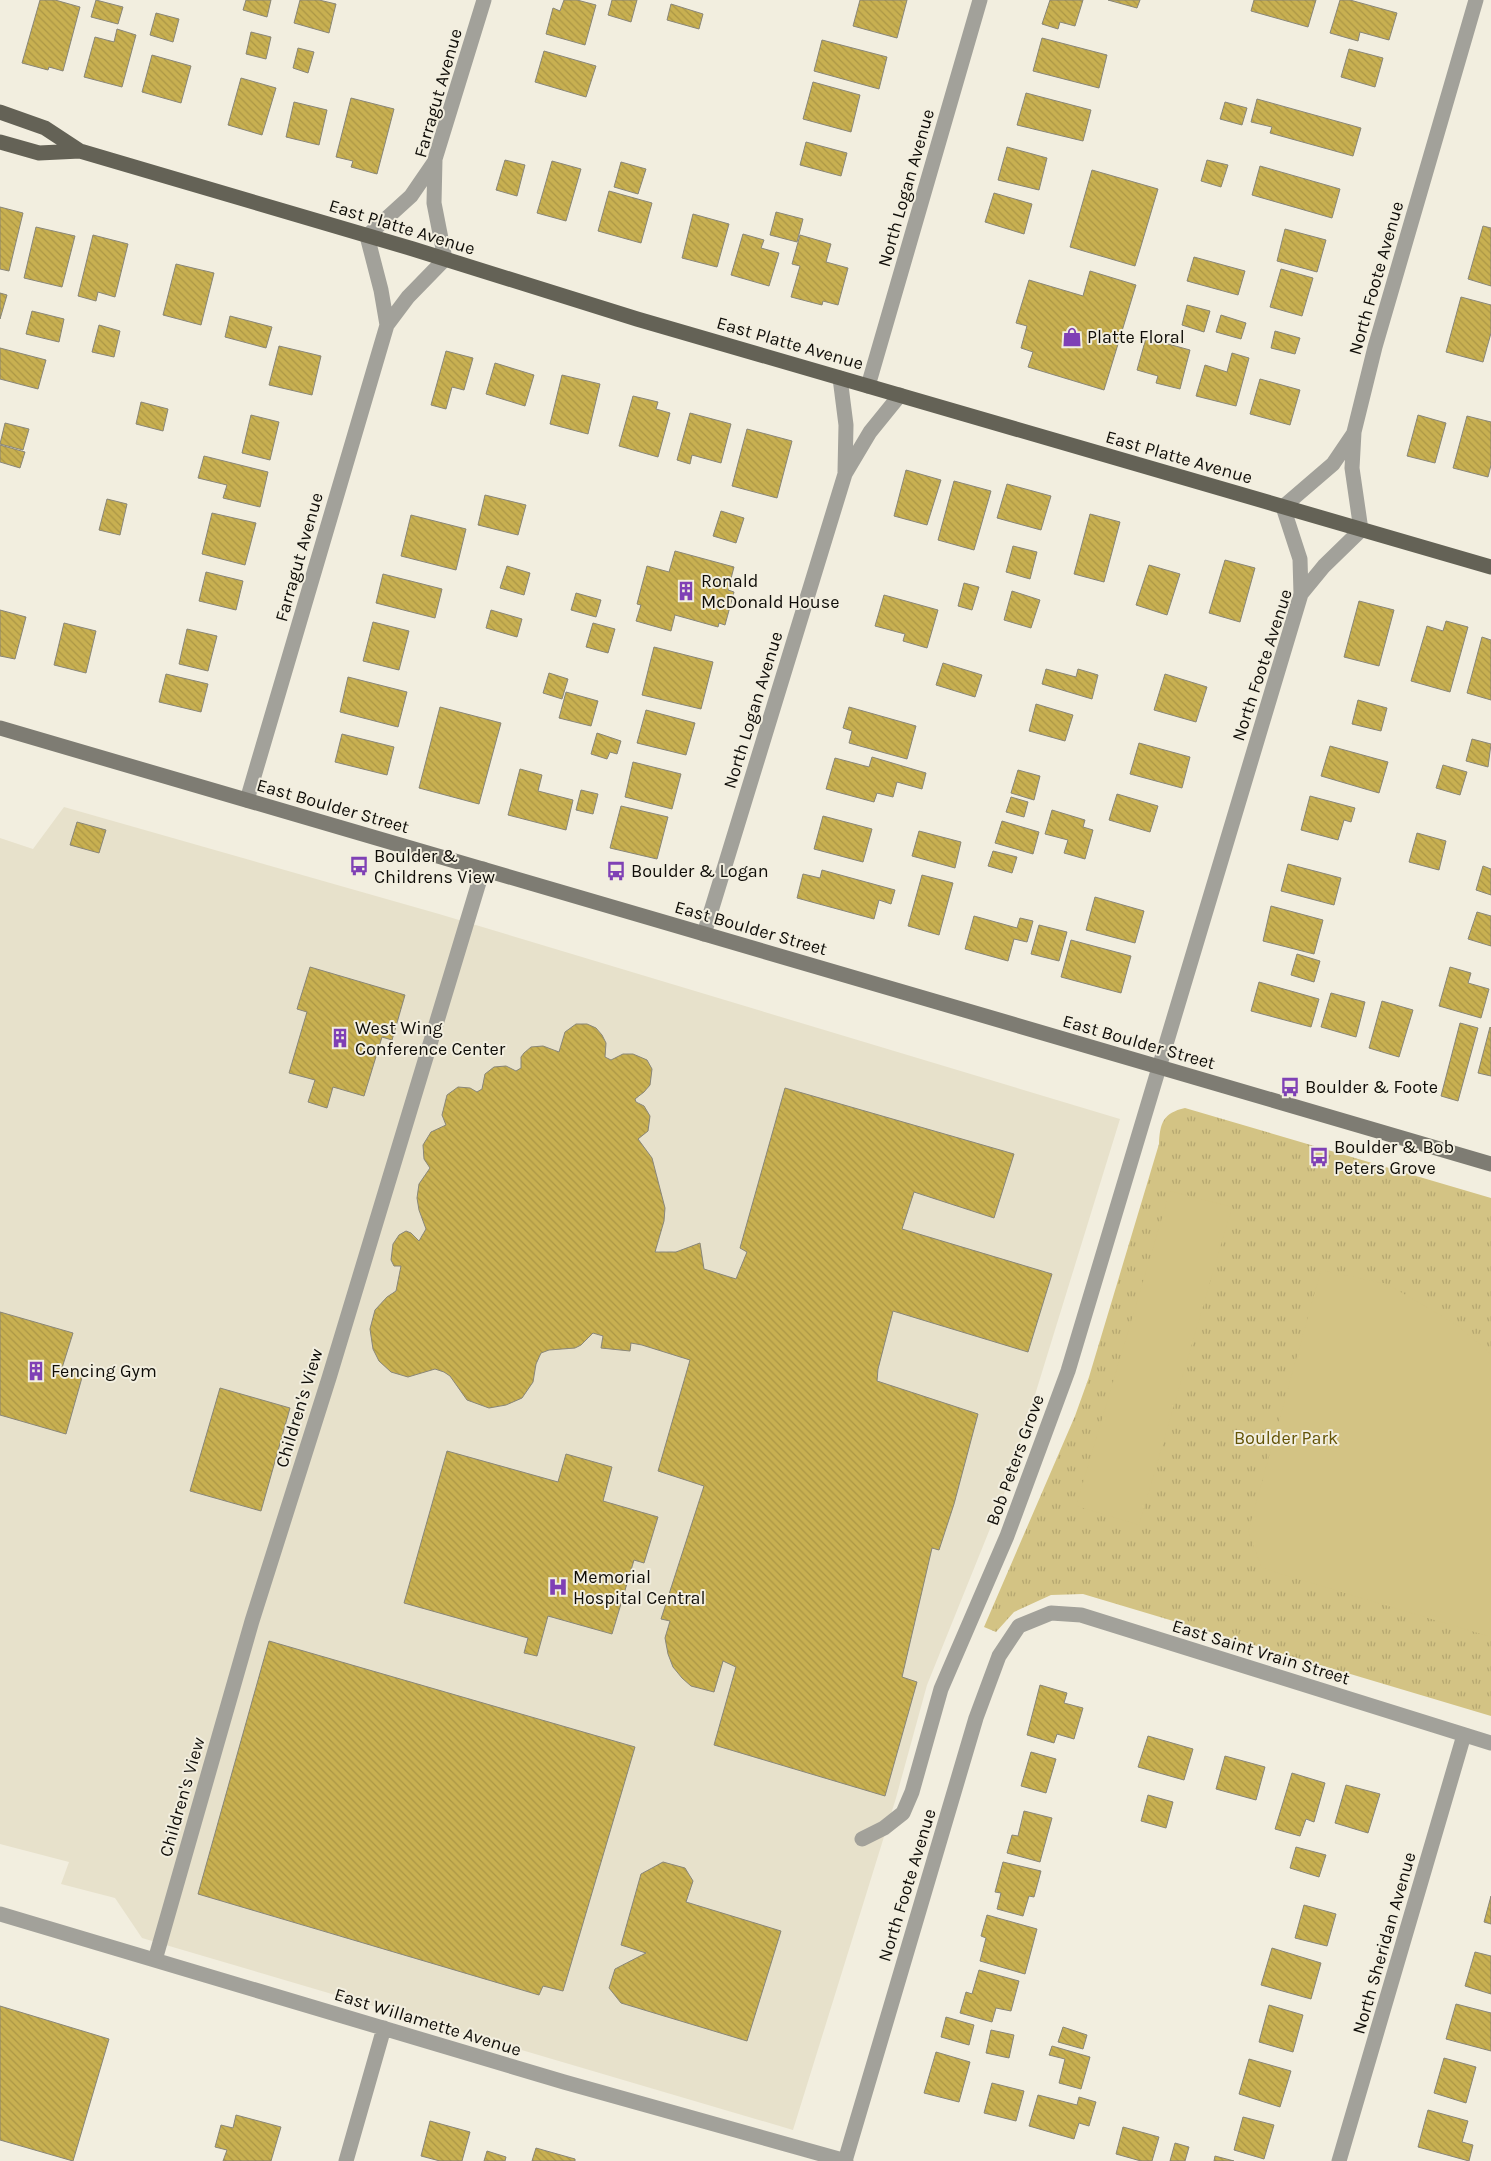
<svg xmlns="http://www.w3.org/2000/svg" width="1491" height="2161" viewBox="0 0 1491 2161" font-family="Karla,sans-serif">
<defs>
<pattern id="park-tufts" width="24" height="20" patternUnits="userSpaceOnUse" patternTransform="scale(1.25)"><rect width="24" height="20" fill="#d3c384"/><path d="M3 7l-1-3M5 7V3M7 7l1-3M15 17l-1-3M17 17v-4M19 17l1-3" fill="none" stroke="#b4a670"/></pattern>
<pattern id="building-back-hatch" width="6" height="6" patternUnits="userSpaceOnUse" patternTransform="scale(1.25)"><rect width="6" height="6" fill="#c8b051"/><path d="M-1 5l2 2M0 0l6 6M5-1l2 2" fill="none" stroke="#ab9645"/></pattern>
</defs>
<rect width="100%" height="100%" fill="#f2eedf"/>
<path fill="#e7e1cb" d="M64,807L439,914L1120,1119L1006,1489L927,1685L896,1798L793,2130L142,1938L115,1898L61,1884L69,1862L0,1844V838L33,849Z"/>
<path fill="url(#park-tufts)" d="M1185,1108L1491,1198V1716L1083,1594L1051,1595L1014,1612L996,1632L984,1627L1075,1416L1089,1377L1159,1144C1160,1123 1163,1113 1185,1108Z"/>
<path fill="#d3c384" d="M1170,1191L1232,1207L1139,1525L1076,1506Z
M1321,1270L1387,1284L1457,1325L1491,1354V1637L1262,1568L1248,1532Z"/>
<path fill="url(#building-back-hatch)" stroke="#898678" d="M40,0H55L80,7L63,71L49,67L48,70L22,63Z
M96,0L123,7L118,24L91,17Z
M246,0H271L267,17L243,10Z
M300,0H319L336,4L329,33L294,23Z
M564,0H577L596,5L585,45L546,34L553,8L560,11Z
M612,0H637L631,22L608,15Z
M860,0H907L897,38L853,26Z
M1050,0H1083L1075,26L1060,22L1058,29L1042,24Z
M1108,0H1140L1137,8Z
M1254,0H1316L1308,27L1251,11Z
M1340,0H1350L1397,13L1389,40L1360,32L1358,41L1330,33Z
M671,4L703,14L699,29L667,20Z
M156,13L179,19L173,42L150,35Z
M117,29L136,35L122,87L84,77L95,37L114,42Z
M251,32L271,37L266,59L246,54Z
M1042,38L1107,55L1099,88L1033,71Z
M822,40L887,57L879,89L814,71Z
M298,48L314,52L308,73L293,68Z
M1349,49L1383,58L1375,87L1341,77Z
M544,51L596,66L586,97L535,82Z
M152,55L191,66L181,103L142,92Z
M241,78L276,88L262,135L228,125Z
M813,82L860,95L851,132L803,119Z
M1026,93L1091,110L1083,141L1017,125Z
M351,98L394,109L377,174L351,167L353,161L336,157Z
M1257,99L1361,128L1353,156L1270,133L1272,127L1251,122Z
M294,102L327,110L319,145L286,137Z
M1225,102L1247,108L1242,125L1220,119Z
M806,142L847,153L841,176L800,165Z
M1007,147L1047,158L1039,190L998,180Z
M505,160L525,165L517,196L496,190Z
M1207,160L1228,165L1221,187L1201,181Z
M552,161L581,169L566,221L537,213Z
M621,162L646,169L638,194L614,187Z
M1260,166L1340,189L1332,218L1252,195Z
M1092,170L1158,189L1135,266L1070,247Z
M609,191L652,203L641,243L598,231Z
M994,193L1032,204L1024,234L985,222Z
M0,207L23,213L9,271L0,269Z
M776,212L803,219L797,242L770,235Z
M693,214L729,224L717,267L682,258Z
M1483,226L1491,228V286L1468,279Z
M36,227L75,236L62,287L24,278Z
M1285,229L1326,240L1317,272L1277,261Z
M743,234L764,240L761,248L779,253L769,286L731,275Z
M93,235L128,244L115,297L98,292L96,301L78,296Z
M800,235L831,244L826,262L848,268L838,305L823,301L822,305L791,297L800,266L792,264Z
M1194,257L1245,271L1238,295L1187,281Z
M176,264L214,273L201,325L163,315Z
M1281,269L1313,278L1302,316L1270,307Z
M1090,271L1136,285L1104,390L1028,367L1033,352L1021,348L1027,326L1016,323L1029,280L1083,296Z
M0,293L7,295L0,319Z
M1461,297L1491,305V333L1483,362L1446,352Z
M1187,305L1210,311L1204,332L1182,325Z
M32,311L64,319L59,342L26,334Z
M1221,315L1246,323L1241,339L1216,332Z
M230,316L272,327L266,348L225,337Z
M99,325L120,331L114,357L92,352Z
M1275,331L1300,338L1295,354L1271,348Z
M1146,338L1190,350L1180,389L1156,383L1158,376L1137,370Z
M279,346L321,356L312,395L269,385Z
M0,348L46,360L38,389L0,379Z
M446,351L473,358L464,390L452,387L446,409L431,405Z
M1232,353L1249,358L1236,406L1196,396L1205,365L1227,372Z
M495,363L534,375L525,406L486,394Z
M562,375L600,384L588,434L550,424Z
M1260,379L1300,390L1290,425L1250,414Z
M633,396L658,402L656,409L670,413L658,457L619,446Z
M141,402L168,409L163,431L136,424Z
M690,413L731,424L721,463L692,455L690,464L677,460Z
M251,415L279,422L270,460L242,453Z
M1418,415L1446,423L1435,463L1407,456Z
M1467,416L1491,422V465L1488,477L1453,468Z
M5,423L29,429L23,450L0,444Z
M747,429L792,441L777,498L732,486Z
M0,445L25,452L20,468L0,462Z
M204,456L268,472L260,507L223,498L227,485L198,478Z
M906,470L941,480L927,525L894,516Z
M954,481L991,491L974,550L938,540Z
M1007,484L1051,496L1041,530L997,518Z
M485,495L526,505L518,535L478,525Z
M107,499L127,504L120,535L99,530Z
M721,511L744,518L736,543L713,536Z
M212,513L256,523L245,565L202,554Z
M1090,514L1120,522L1104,582L1074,574Z
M411,515L466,529L456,570L401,556Z
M1013,546L1037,552L1030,579L1006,572Z
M675,551L734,567L728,590L734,592L725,625L719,623L718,627L675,615L671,631L636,621L641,605L637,604L647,566L669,572Z
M1225,560L1255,568L1240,622L1209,613Z
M1149,565L1180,574L1167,615L1136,605Z
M507,566L530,573L524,595L500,588Z
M206,572L243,581L236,610L199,601Z
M383,574L442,589L435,618L376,603Z
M964,583L979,587L972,610L958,606Z
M1012,591L1040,600L1031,628L1004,620Z
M576,593L601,600L596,617L571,610Z
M884,595L938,610L927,648L903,641L905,634L875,626Z
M1359,601L1394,610L1379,666L1344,657Z
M0,610L26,617L15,659L0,656Z
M491,610L522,619L517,637L486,628Z
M1446,621L1468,627L1450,692L1411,681L1427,626L1443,631Z
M373,622L409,631L399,670L363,661Z
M64,623L96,631L86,673L54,665Z
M593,623L615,629L608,653L586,647Z
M187,629L217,636L208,671L179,664Z
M1482,637L1491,640V700L1467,693Z
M654,647L713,662L701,709L642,695Z
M943,663L982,675L975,697L936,685Z
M1046,669L1076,677L1078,669L1098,675L1092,699L1042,684Z
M549,673L568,679L562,699L543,693Z
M166,674L208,684L201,712L159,702Z
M1165,674L1207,687L1196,722L1154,710Z
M348,677L407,692L398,727L340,712Z
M566,692L598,701L591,726L559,718Z
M1358,700L1387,708L1381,731L1352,724Z
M1036,704L1073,715L1065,741L1029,731Z
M440,707L501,723L479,804L419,788Z
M849,707L916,726L907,759L849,743L852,731L843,728Z
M646,710L695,723L686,755L637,743Z
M597,733L621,741L617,754L610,752L607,759L591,754Z
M342,734L394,747L387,775L335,762Z
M1472,739L1491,744L1488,767L1466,761Z
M1139,743L1190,757L1182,788L1130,774Z
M1330,746L1388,762L1379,793L1321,776Z
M872,757L926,773L922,789L897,782L893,797L877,793L874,802L826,789L835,758L869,767Z
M633,762L681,774L672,809L625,797Z
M1443,765L1467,772L1460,795L1436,788Z
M520,769L542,775L538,791L573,800L566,830L508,815Z
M1018,770L1040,776L1034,800L1011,793Z
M581,790L598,794L593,814L576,810Z
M1117,794L1158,806L1150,832L1109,820Z
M1310,796L1355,808L1351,822L1344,820L1338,840L1301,830Z
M1011,797L1028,802L1024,817L1006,812Z
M621,806L668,817L657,859L610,848Z
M1052,810L1085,820L1083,827L1093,830L1085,859L1064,853L1068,840L1045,834Z
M823,816L872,829L863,862L814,849Z
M1002,821L1039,832L1033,854L995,843Z
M77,822L106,830L99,853L70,845Z
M919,831L961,842L955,868L912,856Z
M1417,833L1446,841L1439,870L1409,862Z
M993,851L1017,857L1012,873L988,866Z
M1288,864L1341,878L1334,905L1281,891Z
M1483,866L1491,869V895L1476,890Z
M822,870L895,890L891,904L879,900L874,919L797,898L803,874L820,878Z
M922,875L953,883L939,935L908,926Z
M1095,897L1144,911L1135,943L1086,930Z
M1271,906L1323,920L1314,954L1263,941Z
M1477,912L1491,916V946L1468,939Z
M974,916L1017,928L1020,918L1033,921L1027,942L1014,939L1008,961L965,949Z
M1039,925L1067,932L1059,961L1031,954Z
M1071,940L1131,956L1121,993L1061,977Z
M1297,954L1320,961L1314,982L1291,975Z
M310,967L405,995L392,1040L382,1037L364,1096L333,1087L327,1108L308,1102L315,1080L289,1073L307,1012L297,1009Z
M1450,967L1471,973L1468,983L1489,989L1481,1018L1439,1006Z
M1259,982L1319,999L1311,1027L1251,1011Z
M1331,993L1365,1002L1356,1037L1321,1027Z
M1382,1001L1413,1010L1399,1057L1369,1048Z
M1460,1023L1478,1028L1458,1101L1441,1096Z
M576,1024H587L596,1028L602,1035L606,1043L605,1057L611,1060L623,1054H633L647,1060L652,1069L650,1085L644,1092L635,1099L636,1102L644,1106L650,1116L648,1131L638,1139L652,1158L665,1208L664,1221L655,1252H676L700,1243L704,1269L736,1279L747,1252L740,1248L785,1088L1014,1154L994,1218L914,1192L902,1229L1052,1274L1028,1352L893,1311L878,1369L877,1381L978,1414L954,1504L939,1550L932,1548L902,1677L917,1682L885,1796L714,1745L736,1667L723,1661L714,1692L691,1686L682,1678L673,1667L668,1654L665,1638L670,1621L661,1619L704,1486L658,1471L690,1360L642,1345L631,1343L630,1351L601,1348L603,1336L593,1333L581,1345L575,1348L549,1350L541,1353L536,1364L533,1382L522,1398L506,1405L489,1408L467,1400L450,1376L444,1372L435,1369L408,1377L391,1372L379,1361L373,1349L370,1329L375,1310L387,1297L396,1291L401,1266H394L391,1260L393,1244L399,1235L406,1231L411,1233L419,1241L426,1229L419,1210L417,1198L419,1184L430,1168L424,1159L423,1145L431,1132L446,1125L442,1115L447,1095L458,1087L470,1088L477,1092L482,1089L485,1074L494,1067L506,1066L516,1071L521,1068V1057L524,1053L531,1047L543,1046L559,1052L565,1032Z
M1490,1027L1491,1028V1076L1478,1073Z
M0,1312L73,1333L62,1368L83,1374L66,1434L0,1415Z
M220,1388L290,1408L261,1511L190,1491Z
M447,1451L558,1482L566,1454L612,1467L603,1501L658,1517L644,1563L634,1560L612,1634L548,1616L537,1656L524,1653L528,1638L404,1603Z
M269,1641L635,1747L563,1991L543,1986L539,1995L198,1894Z
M1040,1685L1067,1693L1064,1703L1083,1708L1074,1739L1057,1734L1054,1743L1027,1735Z
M1148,1736L1193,1749L1184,1780L1138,1767Z
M1031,1752L1056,1759L1046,1793L1021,1786Z
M1225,1756L1265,1767L1256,1800L1216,1789Z
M1292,1773L1325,1783L1314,1822L1306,1819L1300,1836L1275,1829Z
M1346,1785L1380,1794L1368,1833L1335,1823Z
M1148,1795L1173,1802L1166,1828L1141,1821Z
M1024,1811L1052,1818L1040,1862L1007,1853L1012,1835L1018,1836Z
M1296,1847L1326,1855L1319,1877L1290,1868Z
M663,1862L685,1868L693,1881L686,1902L781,1931L747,2041L621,2003L609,1988L615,1969L646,1953L621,1945L641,1874Z
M1003,1862L1041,1871L1034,1897L1029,1896L1023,1916L997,1909L1001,1893L995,1892Z
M1491,1896V1924L1484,1922Z
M1304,1905L1336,1914L1327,1946L1295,1938Z
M987,1915L1037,1929L1025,1974L980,1961L986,1938L981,1936Z
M1272,1948L1321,1963L1311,1999L1261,1985Z
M1475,1952L1491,1956V1994L1465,1986Z
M979,1970L1019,1981L1011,2011L996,2008L992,2022L960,2013L966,1992L972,1994Z
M1456,2004L1491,2013V2051L1446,2039Z
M1269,2005L1303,2015L1293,2052L1259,2042Z
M0,2006L109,2039L73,2161L0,2140Z
M946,2017L974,2025L969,2045L941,2037Z
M1063,2027L1087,2035L1083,2049L1058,2042Z
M991,2030L1014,2035L1009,2058L986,2053Z
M1052,2046L1090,2057L1081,2089L1059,2083L1065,2059L1049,2055Z
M936,2052L970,2062L959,2102L924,2093Z
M1444,2058L1476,2067L1466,2103L1434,2093Z
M1249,2059L1291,2071L1280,2107L1239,2094Z
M992,2083L1024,2091L1016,2121L984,2113Z
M1038,2095L1077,2105L1079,2097L1096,2102L1089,2126L1079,2123L1074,2139L1029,2126Z
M1428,2110L1468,2121L1462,2142L1473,2145L1469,2161L1418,2147Z
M236,2115L281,2127L271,2161H223L227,2150L215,2147L221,2125L233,2128Z
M1243,2117L1274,2125L1264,2159L1234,2150Z
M430,2121L470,2132L462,2161H440L421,2156Z
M1123,2127L1159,2137L1152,2161H1141L1116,2154Z
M1175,2143L1189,2147L1185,2161H1170Z
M536,2148L575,2159V2161H532Z
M487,2151L506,2157L505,2161H484Z
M1215,2156L1234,2161H1214Z"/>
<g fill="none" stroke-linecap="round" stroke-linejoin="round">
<path stroke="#a2a19a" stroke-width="15" d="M387,325L381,290L367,236L411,196L435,161
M840,378L846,425L845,472
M868,386L980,0
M1301,594L1300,559L1283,507L1333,464L1354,433
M247,800L387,325L408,297L445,259L434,203L435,159L484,0
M704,934L845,474L870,432L900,395
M862,1839L884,1828L903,1813L912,1792L941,1689L1007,1536L1068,1371L1301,594L1324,566L1361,530L1352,468L1354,432L1375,347L1476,0
M0,1914L564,2082L846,2161
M155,1960L252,1621L329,1378L483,869
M346,2161L384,2028
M845,2161L976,1718L999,1656L1019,1626L1051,1613L1081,1615L1491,1743
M1339,2161L1464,1735"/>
<path stroke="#7e7c73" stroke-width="15" d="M0,728L1491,1164"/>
<path stroke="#646256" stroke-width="15" d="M0,112L45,128L80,151L413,249L637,319L1491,567
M0,142L39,153L80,151"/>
</g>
<defs>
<symbol id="shop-bare" viewBox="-9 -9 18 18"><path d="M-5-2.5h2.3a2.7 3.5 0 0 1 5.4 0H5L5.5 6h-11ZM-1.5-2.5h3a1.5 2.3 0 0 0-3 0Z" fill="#7f40b5" stroke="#f2eedf" stroke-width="2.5" paint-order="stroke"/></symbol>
<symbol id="building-bare" viewBox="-9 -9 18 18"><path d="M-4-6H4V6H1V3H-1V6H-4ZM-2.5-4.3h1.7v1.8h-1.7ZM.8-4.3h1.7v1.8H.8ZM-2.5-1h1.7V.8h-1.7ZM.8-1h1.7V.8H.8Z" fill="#7f40b5" stroke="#f2eedf" stroke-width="2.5" paint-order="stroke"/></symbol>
<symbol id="bus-bare" viewBox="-9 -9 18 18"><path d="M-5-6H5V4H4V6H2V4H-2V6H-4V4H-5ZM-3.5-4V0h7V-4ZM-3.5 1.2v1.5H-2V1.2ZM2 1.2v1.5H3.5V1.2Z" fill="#7f40b5" stroke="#f2eedf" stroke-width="2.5" paint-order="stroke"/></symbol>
<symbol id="hospital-bare" viewBox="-9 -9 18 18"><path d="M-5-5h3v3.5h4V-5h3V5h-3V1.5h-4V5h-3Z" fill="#7f40b5" stroke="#f2eedf" stroke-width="2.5" paint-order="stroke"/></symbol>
</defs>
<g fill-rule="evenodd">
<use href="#shop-bare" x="1058" y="323" width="28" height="28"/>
<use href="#building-bare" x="672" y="577" width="28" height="28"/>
<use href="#bus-bare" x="345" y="852" width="28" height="28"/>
<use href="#bus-bare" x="602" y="857" width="28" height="28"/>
<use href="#building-bare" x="326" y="1024" width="28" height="28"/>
<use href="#bus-bare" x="1276" y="1073" width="28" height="28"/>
<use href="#bus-bare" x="1305" y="1143" width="28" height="28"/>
<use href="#building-bare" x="22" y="1357" width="28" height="28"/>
<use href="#hospital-bare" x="544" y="1573" width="28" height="28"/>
</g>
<g text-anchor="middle" stroke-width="4" stroke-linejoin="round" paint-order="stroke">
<g font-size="18" fill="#0f0d08" stroke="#f2eedf">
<text transform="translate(438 93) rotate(-74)" y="6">Farragut Avenue</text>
<text transform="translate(906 188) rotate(-74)" y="6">North Logan Avenue</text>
<text transform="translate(402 227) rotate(17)" y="6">East Platte Avenue</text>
<text transform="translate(1376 278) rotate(-74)" y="6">North Foote Avenue</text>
<text transform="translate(790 343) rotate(16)" y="6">East Platte Avenue</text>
<text transform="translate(1179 457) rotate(16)" y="6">East Platte Avenue</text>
<text transform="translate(299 557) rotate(-74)" y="6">Farragut Avenue</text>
<text transform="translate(1262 665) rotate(-72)" y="6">North Foote Avenue</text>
<text transform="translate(753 710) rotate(-73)" y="6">North Logan Avenue</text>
<text transform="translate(333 806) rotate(16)" y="6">East Boulder Street</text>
<text transform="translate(751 928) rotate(16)" y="6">East Boulder Street</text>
<text transform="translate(1139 1042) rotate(16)" y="6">East Boulder Street</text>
<text transform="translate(299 1408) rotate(-73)" y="6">Children's View</text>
<text transform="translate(1015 1460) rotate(-70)" y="6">Bob Peters Grove</text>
<text transform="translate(1261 1652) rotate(17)" y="6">East Saint Vrain Street</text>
<text transform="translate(182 1797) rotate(-74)" y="6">Children's View</text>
<text transform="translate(907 1885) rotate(-73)" y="6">North Foote Avenue</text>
<text transform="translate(1384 1943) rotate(-74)" y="6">North Sheridan Avenue</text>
<text transform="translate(428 2022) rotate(17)" y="6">East Willamette Avenue</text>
</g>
<g font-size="18" fill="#0f0d08" stroke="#f2eedf" text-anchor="start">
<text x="1087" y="343">Platte Floral</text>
<text x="701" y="587">Ronald<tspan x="701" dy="21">McDonald House</tspan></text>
<text x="374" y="862">Boulder &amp;<tspan x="374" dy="21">Childrens View</tspan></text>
<text x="631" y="877">Boulder &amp; Logan</text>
<text x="355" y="1034">West Wing<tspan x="355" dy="21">Conference Center</tspan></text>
<text x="1305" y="1093">Boulder &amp; Foote</text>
<text x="1334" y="1153">Boulder &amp; Bob<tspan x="1334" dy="21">Peters Grove</tspan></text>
<text x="51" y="1377">Fencing Gym</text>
<text x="573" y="1583">Memorial<tspan x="573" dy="21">Hospital Central</tspan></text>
</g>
<g font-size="18" fill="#635306" stroke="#f2eedf">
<text x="1286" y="1444">Boulder Park</text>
</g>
</g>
</svg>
